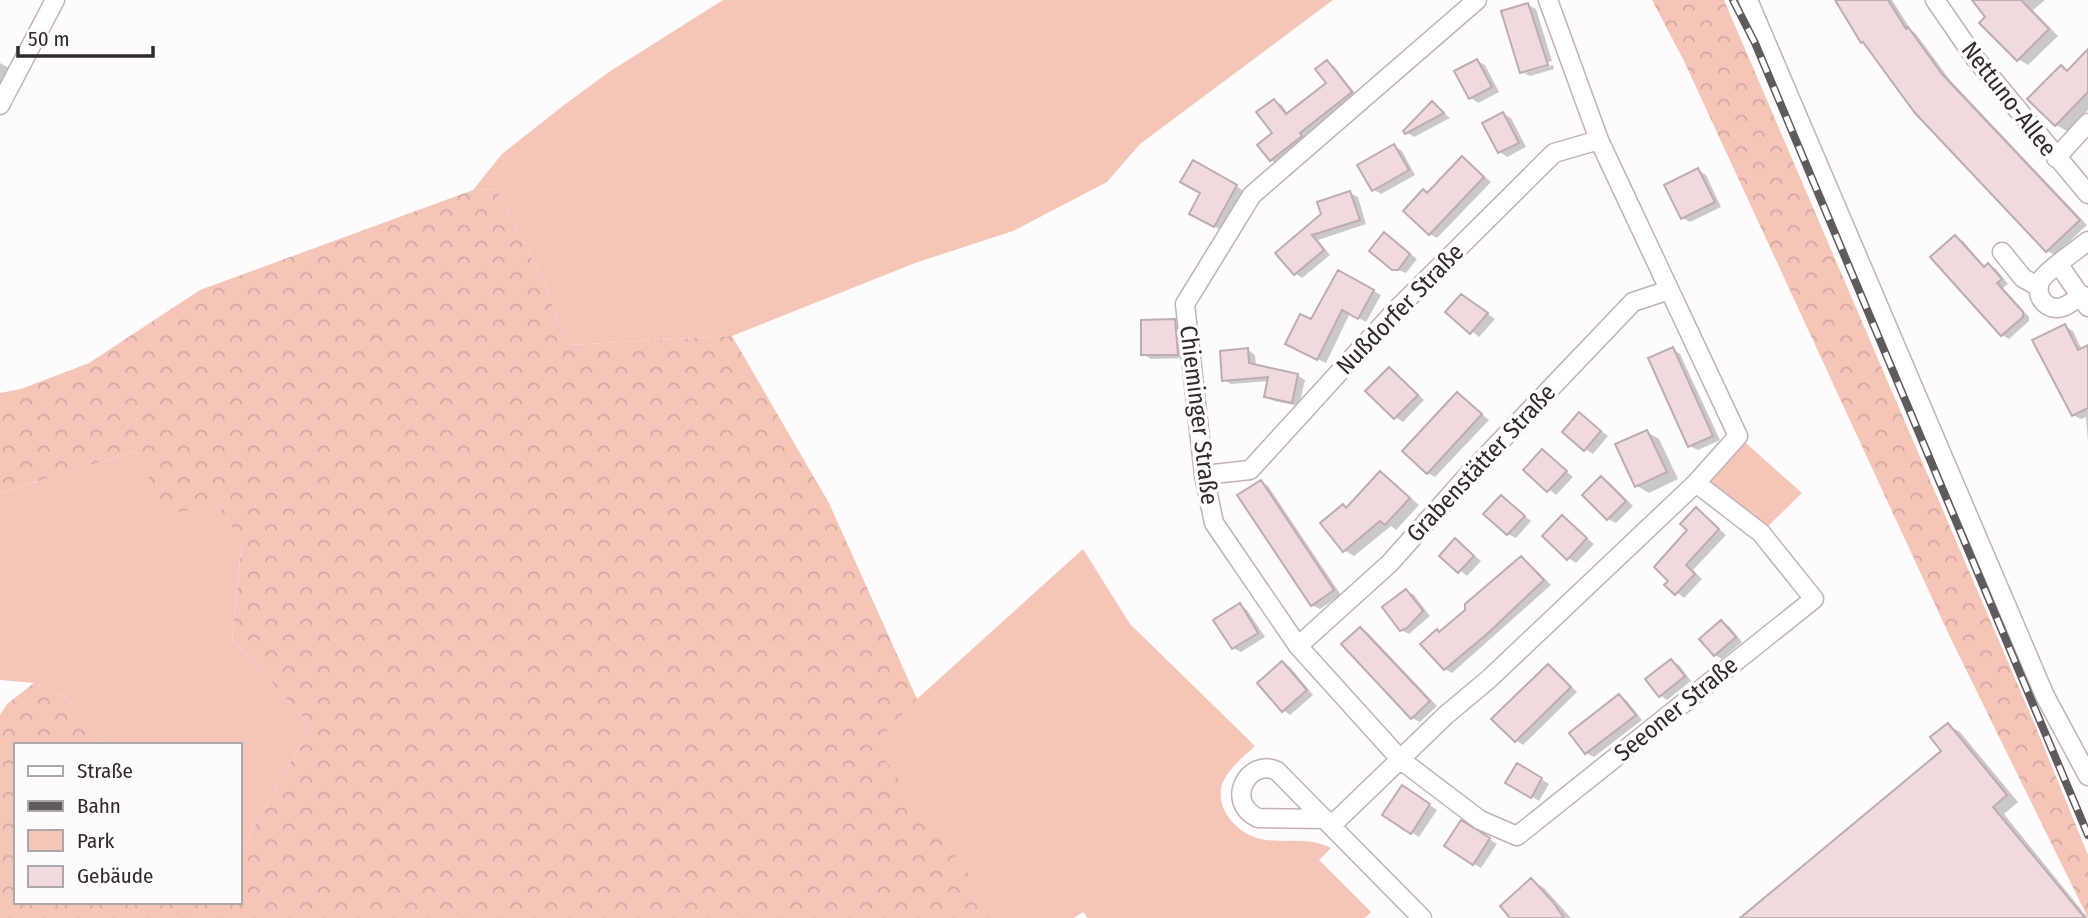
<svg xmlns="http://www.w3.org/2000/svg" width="2088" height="918" viewBox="0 0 2088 918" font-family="'Fira Sans Condensed',sans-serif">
<defs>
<pattern id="forest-crowns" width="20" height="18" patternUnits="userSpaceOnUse" patternTransform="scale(1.75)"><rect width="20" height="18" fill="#f5c5b7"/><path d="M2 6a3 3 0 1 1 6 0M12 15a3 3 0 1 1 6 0" fill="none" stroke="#d2a99e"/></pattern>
</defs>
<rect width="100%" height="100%" fill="#fefbfc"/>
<path fill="#f5c5b7" d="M723,0H1333L1140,144L1107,182L1013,231L915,263L732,336L567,345L545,284L496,189L473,190L502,154L564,105L609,72Z
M1738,436L1802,493L1761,533L1696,483Z
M136,451L165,513L218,506L242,540L232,639L311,726L240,852V745H106L65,697L34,683L0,680V493Z
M1083,549L1130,624L1255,746C1244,756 1232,766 1225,778C1210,804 1236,834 1261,839C1286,844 1307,836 1331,848L1319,860L1371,912L1365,918H1088L1083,912L1074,918H1001L873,745L917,699Z"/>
<path fill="url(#forest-crowns)" d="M1652,0H1724L2035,725L2088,855V918L1951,639L1684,61Z
M496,189L545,284L567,345L732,336L829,503L917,699L874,745L1001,918H0V715L7,704L34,683L65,697L106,745H16V902H240V852L311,726L232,639L242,541L218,506L165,514L136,451L0,493V393L21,389L89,363L200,290L473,190Z"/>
<path fill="#0003" d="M1837,0H1892L1911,30L1916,34L1950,80L2087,225L2055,255L2047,251Z
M1974,0H2045L2033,10L2058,36L2028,65L2018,59Z
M1528,5L1536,9L1552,61L1525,70V73L1553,65L1554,69L1530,76L1522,72Z
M2088,52V110L2067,131L2056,125L2061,67L2069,71Z
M1477,61L1485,65L1499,92L1478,103L1471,98L1457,72Z
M1327,62L1334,66L1358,97L1279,165L1271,160L1259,145L1275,133L1274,101L1282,105L1288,114L1328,83Z
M0,63L9,68L0,83Z
M1433,104L1450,118L1414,137L1406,132Z
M1503,114L1511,118L1526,147L1507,157L1500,152Z
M1394,146L1402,151L1415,175L1381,194L1374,190Z
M1462,158L1491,182L1437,238L1430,234L1429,194Z
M1193,162L1248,193L1226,233L1191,213L1203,193Z
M1698,170L1706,175L1721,207L1690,222L1683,218Z
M1350,193L1358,197L1366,224L1318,240L1330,255L1302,278L1295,273L1278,253Z
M1955,237L1963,241L1986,268L1989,265L1996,269L2008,284L2003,288L2029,317V321L2009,339L2002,335Z
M1392,239L1417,259L1406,273L1393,268Z
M1339,272L1381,295L1366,322L1350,313L1326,363L1295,348Z
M1469,300L1495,319L1479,337L1447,312Z
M1175,321L1183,326L1185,358L1151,359L1143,354Z
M2065,326L2073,331L2082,350H2088V443L2086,417L2081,419L2073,415Z
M1672,349L1680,354L1720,440L1698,450L1690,446Z
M1248,350L1255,355L1256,366L1297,375L1305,380L1299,406L1274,401L1266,396L1269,381L1231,384L1224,380Z
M1389,369L1397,374L1424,400L1403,422L1395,417Z
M1457,394L1489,420L1435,477L1428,473Z
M1579,414L1608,436L1593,454L1585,449Z
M1647,432L1659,439L1678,479L1649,493L1637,486Z
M1543,451L1573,477L1556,495L1525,470Z
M1380,473L1390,479L1419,505L1396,530L1391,526L1354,556L1344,550L1348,509Z
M1601,478L1609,482L1633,506L1616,523L1608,519L1584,495Z
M1261,482L1268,486L1341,595L1320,609L1312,605Z
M1501,497L1531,521L1516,538L1508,534Z
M1696,509L1726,535L1693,570L1702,579L1684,598L1667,585Z
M1562,517L1594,544L1576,563L1568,558Z
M1456,540L1481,561L1467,576L1442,555Z
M1522,558L1529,563L1551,585L1452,673L1445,669L1441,633Z
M1407,591L1414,595L1430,616L1409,634L1401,630Z
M1240,605L1247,610L1265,637L1241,652L1233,648Z
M1721,622L1729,626L1742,642L1722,659L1715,655Z
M1361,629L1368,633L1437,706L1420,722L1412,718Z
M1671,661L1679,665L1691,681L1667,700L1660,695Z
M1283,663L1290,667L1313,695L1290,715L1283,710Z
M1548,666L1556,671L1577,692L1523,745L1516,740Z
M1620,696L1627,701L1642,720L1594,757L1586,753Z
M1948,725L1960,732L2018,802L2004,814L2088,918H1742L1943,751Z
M1518,765L1549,784L1539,801L1508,782Z
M1410,792L1437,810L1419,837L1384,815Z
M1461,822L1497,844L1481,868L1474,864Z
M1531,880L1544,888L1571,918H1512Z"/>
<path fill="#f1dadd" stroke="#bfacaf" stroke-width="2" d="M1835,0H1888L1906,29L1908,27L1942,74L2080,220L2046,252L1915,113L1863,42L1861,43Z
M1972,0H2021L2049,29L2017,61L1979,23L1985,17Z
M1528,3L1548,65L1520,73L1501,11Z
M2088,49V92L2055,126L2027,99L2061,65L2067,71Z
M1477,59L1492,87L1469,99L1454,71Z
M1327,60L1352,92L1300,133L1302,136L1270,161L1257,145L1272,133L1256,112L1274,99L1286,114L1326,83L1315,69Z
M1432,101L1444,113L1405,134L1403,131Z
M1503,112L1519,143L1498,153L1482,123Z
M1394,144L1409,170L1372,191L1357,165Z
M1462,156L1484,177L1429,235L1403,211L1423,189L1427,193Z
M1193,160L1237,185L1214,227L1189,214L1200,193L1180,182Z
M1698,168L1715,202L1681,219L1664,185Z
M1350,191L1360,220L1312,235L1324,250L1294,275L1275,253L1321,214L1317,202Z
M1384,232L1410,254L1398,270H1392L1369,251Z
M1955,235L1984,267L1988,263L2002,279L1997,283L2023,312V317L2001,336L1930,257Z
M1338,270L1374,290L1358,319L1342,310L1317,360L1285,344L1300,314L1311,319Z
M1461,294L1488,313L1470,334L1445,312Z
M1175,319L1178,355H1141V320Z
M2065,324L2078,350L2088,345V408L2072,416L2032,340Z
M1673,347L1713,436L1688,447L1648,358Z
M1248,348L1249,363L1298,374L1292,403L1264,397L1268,377L1222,381L1220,351Z
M1389,367L1418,395L1394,419L1365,391Z
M1457,392L1482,414L1427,474L1402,451Z
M1579,412L1601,431L1584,451L1562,432Z
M1647,430L1667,472L1635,487L1615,444Z
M1542,449L1567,471L1547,492L1523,470Z
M1380,471L1410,498L1385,525L1380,521L1343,552L1320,523L1343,504L1346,508Z
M1601,476L1626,501L1607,520L1582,495Z
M1261,480L1334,590L1311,606L1237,495Z
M1501,495L1525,516L1507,535L1483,514Z
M1696,507L1719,529L1686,565L1695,574L1675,595L1664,585L1668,581L1654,567L1687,530L1680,524Z
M1562,515L1587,538L1567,560L1542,536Z
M1455,538L1474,556L1458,573L1439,556Z
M1521,556L1544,580L1487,634L1444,670L1420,644L1437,629L1439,632L1465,610V604Z
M1406,589L1423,611L1407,628L1400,631L1382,607Z
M1240,603L1258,633L1232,649L1213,620Z
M1721,620L1736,637L1714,656L1699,639Z
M1360,627L1430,701L1411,719L1341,644Z
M1671,659L1685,676L1659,697L1645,679Z
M1282,661L1307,690L1282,712L1257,683Z
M1548,664L1571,687L1515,742L1491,719Z
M1619,694L1636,715L1585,754L1569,733Z
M1948,723L2007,795L1993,807L2085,918H1740L1941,751L1930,737Z
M1517,763L1542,778L1531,798L1505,783Z
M1402,785L1430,804L1411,834L1382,815Z
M1461,820L1490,838L1473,865L1444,846Z
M1531,878L1553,902L1564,918H1510L1500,906Z"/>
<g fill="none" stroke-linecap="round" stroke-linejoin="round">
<defs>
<path id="minor" d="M1477,0L1252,195L1185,304L1204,475L1214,523L1298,646L1401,760L1480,820L1517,836L1814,599L1761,533L1696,483
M1748,0L2045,696L2088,776
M1935,0L1975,58L2088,194
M0,105L55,0
M2056,158L2088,123
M2002,252L2023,278L2039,287
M2059,265L2088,307
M2082,295C2074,300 2066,308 2057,308C2043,308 2034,292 2041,280C2048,269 2077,250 2088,241
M1204,475L1250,470L1396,310L1554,153L1599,140
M1298,646L1390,563L1469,474L1633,302L1669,290
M1325,819L1258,818C1223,801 1250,757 1277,771L1422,918
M1332,825L1446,715L1489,679L1696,483L1738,436L1599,140L1548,0"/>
</defs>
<use href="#minor" stroke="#c1b1ba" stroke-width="21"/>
<use href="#minor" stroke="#fff" stroke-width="18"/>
<defs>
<path id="rail" d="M1733,0L1755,43L2088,835"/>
</defs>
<use href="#rail" stroke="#5f5a5d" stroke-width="8"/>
<use href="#rail" stroke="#fefbfc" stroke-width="5" stroke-dasharray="16" stroke-linecap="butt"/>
</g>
<g text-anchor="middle" stroke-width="7" stroke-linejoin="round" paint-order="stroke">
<g font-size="24" fill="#302a2e" stroke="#fefbfc">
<text transform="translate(2009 99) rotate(52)" y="8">Nettuno-Allee</text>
<text transform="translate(1400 309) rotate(-46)" y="8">Nußdorfer Straße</text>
<text transform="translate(1199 415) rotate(83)" y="8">Chieminger Straße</text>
<text transform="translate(1481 463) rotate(-47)" y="8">Grabenstätter Straße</text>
<text transform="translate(1676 709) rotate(-39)" y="8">Seeoner Straße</text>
</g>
</g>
<rect x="14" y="743" width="228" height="161" fill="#fefbfc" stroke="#aca7aa" stroke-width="2"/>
<rect x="28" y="766" width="35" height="10" fill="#ffffff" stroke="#aca7aa" stroke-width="2"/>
<text x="77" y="778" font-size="21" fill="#302a2e">Straße</text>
<rect x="28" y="801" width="35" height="10" fill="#5f5a5d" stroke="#aca7aa" stroke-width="2"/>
<text x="77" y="813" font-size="21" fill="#302a2e">Bahn</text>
<rect x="28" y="830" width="35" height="21" fill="#f5c5b7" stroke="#aca7aa" stroke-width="2"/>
<text x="77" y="848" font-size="21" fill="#302a2e">Park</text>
<rect x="28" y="866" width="35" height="21" fill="#f1dadd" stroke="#aca7aa" stroke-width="2"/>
<text x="77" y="883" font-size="21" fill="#302a2e">Gebäude</text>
<path d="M18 46v10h135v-10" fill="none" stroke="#302a2e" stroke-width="3.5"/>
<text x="28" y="46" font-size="21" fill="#302a2e" stroke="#fefbfc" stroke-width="5" paint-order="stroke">50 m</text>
</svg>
